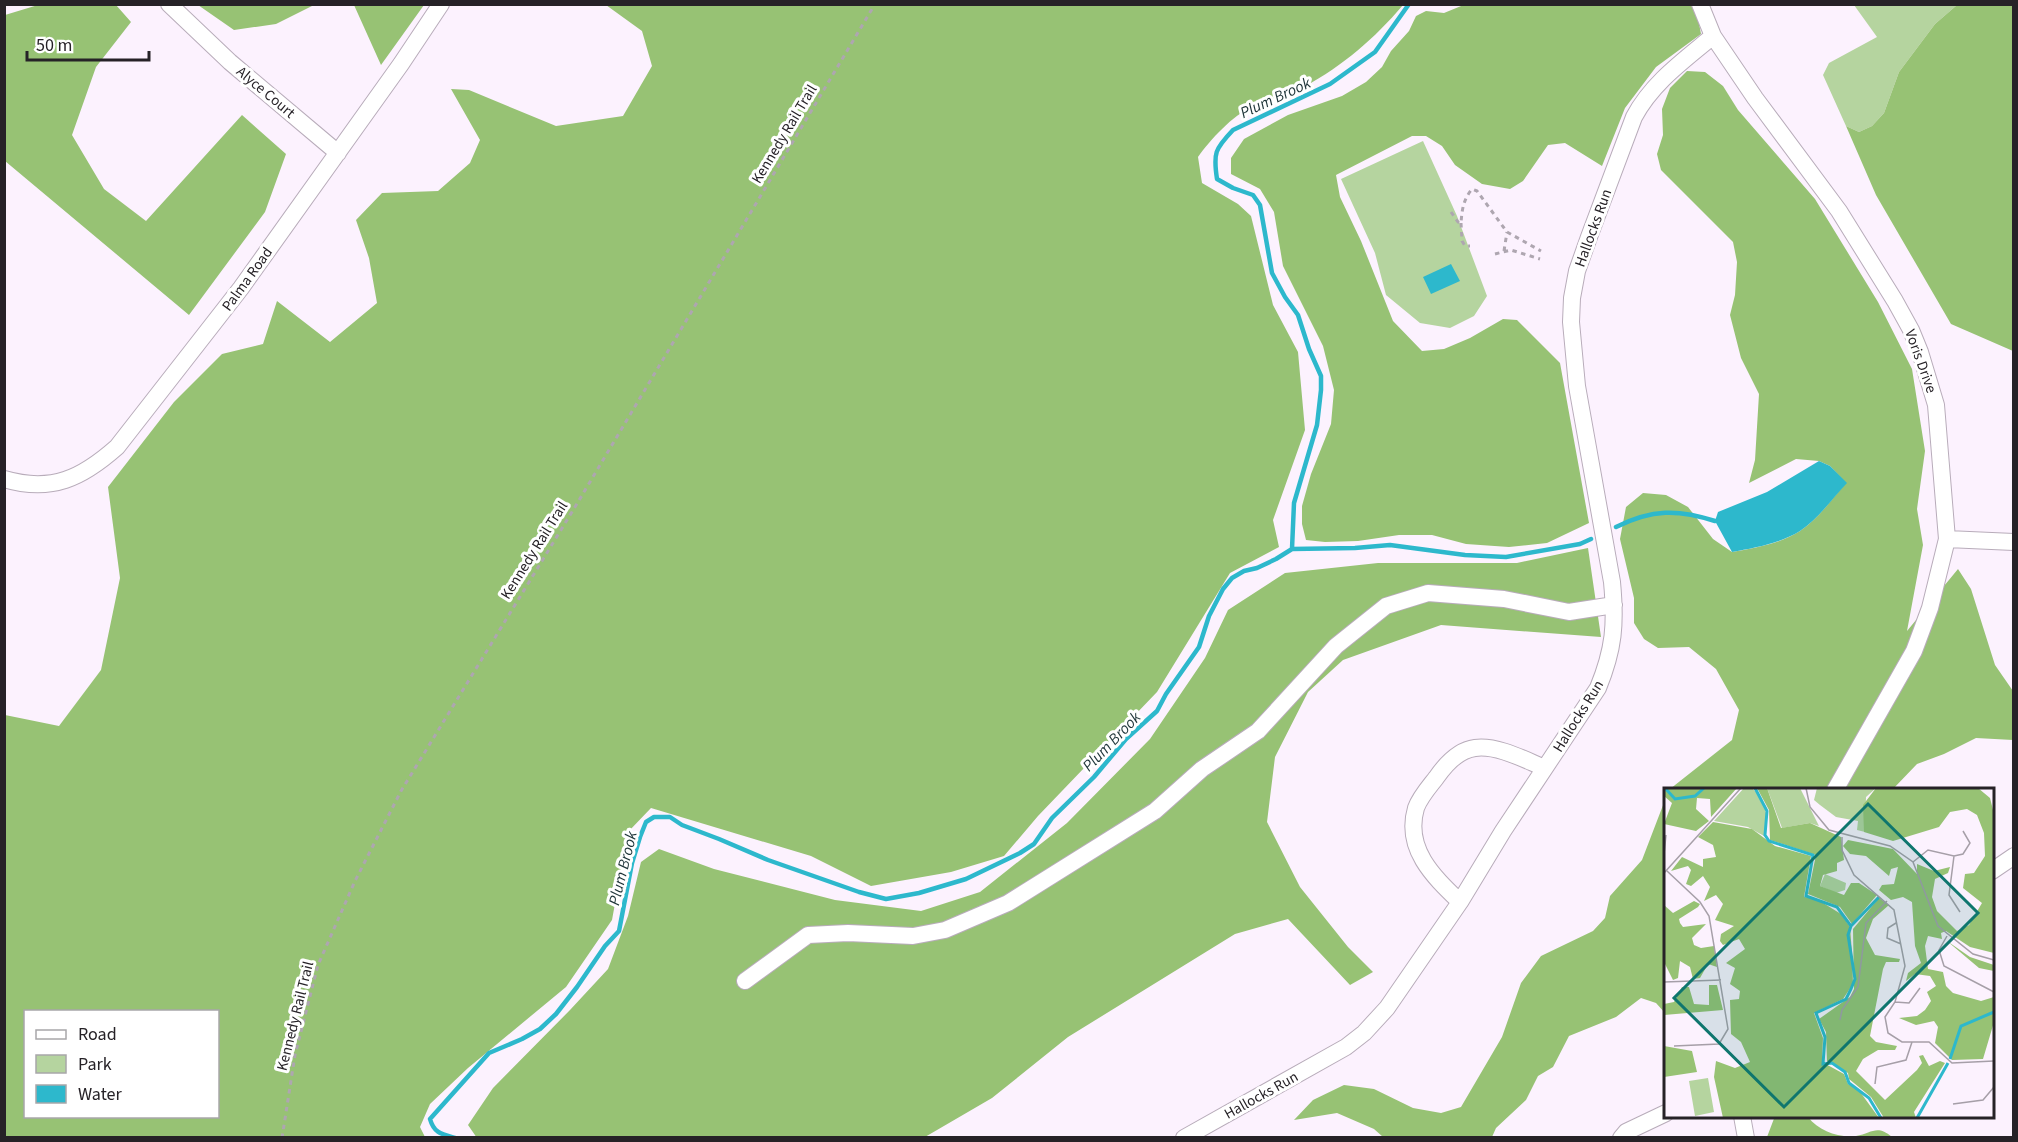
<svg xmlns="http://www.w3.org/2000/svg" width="2018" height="1142" viewBox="0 0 2018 1142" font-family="'Source Sans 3',sans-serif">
<rect width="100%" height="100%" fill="#fcf2fe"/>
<path fill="#b5d49f" d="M1854,5H1957L1935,24L1899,72L1884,113L1872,126L1859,132L1846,126L1823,75L1829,63L1877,37Z
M1423,141L1457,216L1487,296L1474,316L1450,328L1420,323L1386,295L1375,253L1341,179Z"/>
<path fill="#97c274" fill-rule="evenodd" d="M1466,4L1691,5L1698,18L1701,34L1656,67L1625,108L1602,166L1565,143L1548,145L1523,181L1510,189L1482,184L1455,165L1442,146L1426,136H1412L1336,175L1340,197L1361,241L1393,321L1422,351L1444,349L1470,338L1503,319L1517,320L1560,363L1589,523L1547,543L1509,547L1466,544L1432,535H1399L1358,541L1325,542L1306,540L1302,524V506L1311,474L1331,424L1334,390L1323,346L1283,266L1274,212L1260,189L1231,174V158L1244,139L1288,115L1342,96L1366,82L1382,67L1391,51L1409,31L1416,16L1426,11L1444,13Z
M38,5H116L131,22L96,67L72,135L104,189L146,221L242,115L286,154L265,212L189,315L5,161V15Z
M198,5H314L276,24L234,30Z
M354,5H424L381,65Z
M606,5H1403C1374,39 1344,65 1304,87C1288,97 1269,99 1252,107C1233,115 1210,140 1198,157L1202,183L1238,204L1251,216L1273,305L1298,352L1305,430L1273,520L1279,547L1230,573L1157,692L1038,816L1004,856L951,872L871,886L811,856L651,808L628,832L612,920L566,987L468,1068L430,1104L420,1127L425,1137H5V715L59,726L101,670L120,578L108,487L174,402L222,354L263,344L277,301L330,342L377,303L369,258L356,220L382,193L438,191L470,163L480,140L451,89L469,90L556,126L623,116L652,66L642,31ZM26,1012H218V1116H26Z
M1957,5H2013V351L1951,324L1876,195L1846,126L1859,132L1872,126L1884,113L1899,72L1935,24Z
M1687,71L1705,72L1723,86L1738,110L1815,199L1878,302L1912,369L1925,451L1917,509L1923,545L1907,631L1958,569L1971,589L1995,665L2013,691V740L1976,738L1944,754L1917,764L1893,789H1670L1732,740L1739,710L1716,669L1689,647L1658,648L1644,639L1634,623V598L1620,539L1626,507L1643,493L1666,495L1688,507L1713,539L1732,552C1754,548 1780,544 1800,531C1818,519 1832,499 1846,483L1830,466L1819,461L1796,459L1749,483L1755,460L1759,394L1741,358L1730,315L1735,295L1737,262L1733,242L1661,170L1657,154L1663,135L1662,109L1670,88Z
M1588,548L1601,637L1441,625L1343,660L1308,692L1275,757L1267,822L1300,887L1348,947L1373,972L1350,985L1288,919L1235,934L1068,1037L992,1098L925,1137L477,1138L468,1125L493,1088L570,1010L608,969L628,916L641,862L659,849L714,869L835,900L921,911L980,892L1067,823L1150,739L1205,658L1228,610L1285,573L1378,563H1517Z
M1665,800V1013L1656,1003L1641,998L1616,1017L1569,1036L1553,1067L1538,1076L1526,1100L1496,1128L1492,1137H1383L1374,1129L1337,1113L1294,1120L1313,1100L1344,1085L1374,1089L1413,1108L1441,1113L1461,1107L1502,1037L1521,983L1541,956L1593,931L1605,918L1610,896L1642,860Z
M1775,1116L1808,1117C1819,1131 1838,1138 1856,1136C1872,1133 1877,1124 1892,1137H1767Z"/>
<path fill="#2db8cc" d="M1451,264L1460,281L1431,294L1423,277Z
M1819,461L1830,466L1847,483C1832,499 1818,519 1800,531C1781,543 1754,548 1732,552L1715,521L1718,512L1767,492Z"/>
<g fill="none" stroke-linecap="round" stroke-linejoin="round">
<path stroke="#2db8cc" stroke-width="4.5" d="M1616,527C1652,509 1678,509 1715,521
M1292,549L1355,548L1390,545L1465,555L1506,557L1580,544L1591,539
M455,1138C441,1134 434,1133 430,1119L489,1053L522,1039L540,1029L556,1014L577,987L605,946L619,931L632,863L640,837L646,822L654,817H670L682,825L719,839L768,860L859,892L886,899L919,893L966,879L1020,853L1034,844L1052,818L1094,777L1126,739L1157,711L1166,694L1199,647L1209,616L1223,589L1232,578L1244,571L1257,568L1276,559L1292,549L1294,503L1317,425L1321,390V376L1309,349L1298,315L1285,297L1272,273L1260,205L1253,195L1233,188L1217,179C1213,153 1215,149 1233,130L1330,84L1375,52L1409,4"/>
<defs>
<path id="minor" d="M169,4L230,62L338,153
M1700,4L1713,36L1755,98L1839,211L1895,301L1911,330L1920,352L1936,405L1947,539L1930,608L1914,651L1835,790
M4,479C52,493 82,478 117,447L241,288L401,64L441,4
M1947,539L2014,542
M1992,871L2014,856
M1460,902C1434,877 1404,849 1416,808C1420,797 1429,787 1436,778C1445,765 1459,750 1475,748C1498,745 1525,760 1545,768
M745,981L808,935L848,933L913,936L945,930L1008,903L1155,811L1202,769L1258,731L1336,646L1386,606L1428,593L1504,599L1569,612L1614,605
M1742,1116L1746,1138
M1184,1138L1346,1047L1364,1033L1387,1008L1460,902L1503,831L1598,688C1614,649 1616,624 1612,582L1577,386L1571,322L1572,298L1577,271L1589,237L1634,117C1652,83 1683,61 1713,36
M1621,1138L1626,1132L1666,1113"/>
</defs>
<use href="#minor" stroke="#b8acba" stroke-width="18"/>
<path stroke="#aea6b0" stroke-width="3" stroke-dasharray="4.5 4.5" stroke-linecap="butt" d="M1451,212L1458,222L1461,223C1462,210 1463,200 1472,189L1477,191L1507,232L1541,251
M1461,223L1462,241L1465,246H1470
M1504,251L1507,232
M1495,254L1511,250L1540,259
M282,1138L295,1055L318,965L355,881L401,791L575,507L875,4"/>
<use href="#minor" stroke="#fff" stroke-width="16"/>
</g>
<g text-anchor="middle" stroke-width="6" stroke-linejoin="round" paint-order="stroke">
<g font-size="15" fill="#262227" stroke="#fff">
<text transform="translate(266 92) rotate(40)" y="5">Alyce Court</text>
<text transform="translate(784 134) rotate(-59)" y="5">Kennedy Rail Trail</text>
<text transform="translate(1593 228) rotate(-70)" y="5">Hallocks Run</text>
<text transform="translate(247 279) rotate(-54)" y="5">Palma Road</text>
<text transform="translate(1921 361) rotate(70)" y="5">Voris Drive</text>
<text transform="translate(534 550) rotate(-58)" y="5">Kennedy Rail Trail</text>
<text transform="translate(1578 716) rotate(-58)" y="5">Hallocks Run</text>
<text transform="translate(295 1016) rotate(-76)" y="5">Kennedy Rail Trail</text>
<text transform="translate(1261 1095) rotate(-29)" y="5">Hallocks Run</text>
</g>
<g font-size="16" font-style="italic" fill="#1e3438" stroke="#fff">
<text transform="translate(1275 97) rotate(-25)" y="6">Plum Brook</text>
<text transform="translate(1111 741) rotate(-46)" y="6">Plum Brook</text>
<text transform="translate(622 868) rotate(-76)" y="6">Plum Brook</text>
</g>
</g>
<g transform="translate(1664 788)">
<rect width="330" height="330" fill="#fcf2fe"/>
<path d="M80,0H88L97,9L103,28L100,48L84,39L50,33ZM103,0H136L155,38L146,35L118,40ZM153,0H212L202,9L201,44L193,42L194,33L172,29L156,17L150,12ZM161,86L182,95L181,102L172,105L156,98ZM44,290L50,324L31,328L25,293Z" fill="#b5d49f"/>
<path d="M0,0L18,1L73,0L47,29L46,11L33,10L32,21L45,33L32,43L0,36L8,15L0,8ZM93,0H103L117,40L146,35L177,49L180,72L173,75V83L159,87L156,98L180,107L187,95H195L213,107L188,136L176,119L144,106L152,67L106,52L105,22ZM212,0H314L326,10L330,26V165L306,159L282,143L277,145L278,151L264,148L261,158L264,181L279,184L282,198L289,205L317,213L330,209V234L319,271L288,272L271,255L274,239L270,233L252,237L235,230L253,228L261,222L267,213L263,204L272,198L266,188L251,186L242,193L244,185L257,175L251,158L248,114L239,109L227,112L215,102L218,97L230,96L234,79L227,81L225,88L202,68L186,66L179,58L184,52L229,61L253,86V76L270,83L286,79L284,85L271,91L268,109L273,123L293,143L305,137L318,115L299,100L301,86L310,85L321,68L320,45L313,27L303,21L286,24L275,39L229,53L200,44L199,17ZM49,34L88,41L111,58L147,68L140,109L151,110L177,126L186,139L188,165L189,195L185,202L179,211L150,225L159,250L158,274L180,286L184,296L194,301L215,330H59L50,289L52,273L71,280L86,274L77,254L67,246L66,212L75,211L76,203L66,196L71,180L62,175L81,161L75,151L59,157L56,153L57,146L70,138L51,132L59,116L52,107L40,113L46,99L39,88L27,98L22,96L27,82L24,78L7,83L18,69L39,79V71L52,69L49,57L34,49ZM215,110L225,117L209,131L202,150L211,167L236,171L235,174H222L219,181L206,248L212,254L233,258L231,262H214L199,271L192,283L221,312L253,282L258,275L255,268L259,267L265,278L276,273L281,275L250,324L252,330H220L207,309L185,291L184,285L163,273L162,244L155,231L186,209L190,201L189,141ZM30,113L36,116L34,119L15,131L16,135L19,139L42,136L28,150L30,157L37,160L50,158L53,179L44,176L36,190L29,191L26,179L16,173L14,190L9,192L0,174V117L9,125ZM283,153L306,169L330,177V183L315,180ZM45,197H53L59,222L0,227V216L10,214L18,199H25L30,216L45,217ZM0,258L28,263L33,284L0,289Z" fill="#97c274"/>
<path fill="none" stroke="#2db8cc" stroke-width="3" d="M1,0L11,11L31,8L40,0M91,0L103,23L101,47L105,53L149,67L142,108L173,119L187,138L184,147L191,191L187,201L182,211L152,225L161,249L159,276L168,275L181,284L185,295L205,310L217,330M187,138L215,109M286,271L297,238L330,224M253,330L284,275"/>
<path fill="none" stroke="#a69fa8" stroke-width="1.5" d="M142,0L146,19L165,42L226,58L249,74L274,138L309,166L330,172M178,49V62L190,87L230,122L241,178L231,214L221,229L224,245L238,254H265L288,275L330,273M0,66L2,47M290,68L285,107L296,124M249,74L264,62L290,68L299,66L306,55L299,43M3,83L36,114L45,128L64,241L55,256L10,258M0,85L77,0M232,135L224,140L223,150L237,156M283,148L275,162L280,178L330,204M0,194L57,192M231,214L245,215L256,200M176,232L178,222L194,199L202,135L223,113M211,296L213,279L242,272L248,254M289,316L319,312L330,299"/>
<path fill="#0f766e" fill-opacity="0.15" stroke="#0f766e" stroke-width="3" d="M204,16L314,125L120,319L10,210Z"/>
<rect width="330" height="330" fill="none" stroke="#262227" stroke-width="3"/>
</g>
<rect width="2018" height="1142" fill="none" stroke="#262227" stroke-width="12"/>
<rect x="24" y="1010" width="195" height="108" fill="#ffffff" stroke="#a8a7a9" stroke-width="1.5"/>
<rect x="36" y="1030" width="30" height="9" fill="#ffffff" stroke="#a8a7a9" stroke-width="1.5"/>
<text x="78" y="1040" font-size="18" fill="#262227">Road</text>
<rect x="36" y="1055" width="30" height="18" fill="#b5d49f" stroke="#a8a7a9" stroke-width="1.5"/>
<text x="78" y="1070" font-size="18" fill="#262227">Park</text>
<rect x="36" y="1085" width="30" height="18" fill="#2db8cc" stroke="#a8a7a9" stroke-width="1.5"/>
<text x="78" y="1100" font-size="18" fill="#262227">Water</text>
<path d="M27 51v9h122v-9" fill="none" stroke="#262227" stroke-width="3"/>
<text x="36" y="51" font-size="18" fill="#262227" stroke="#ffffff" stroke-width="4.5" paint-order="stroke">50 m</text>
</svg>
